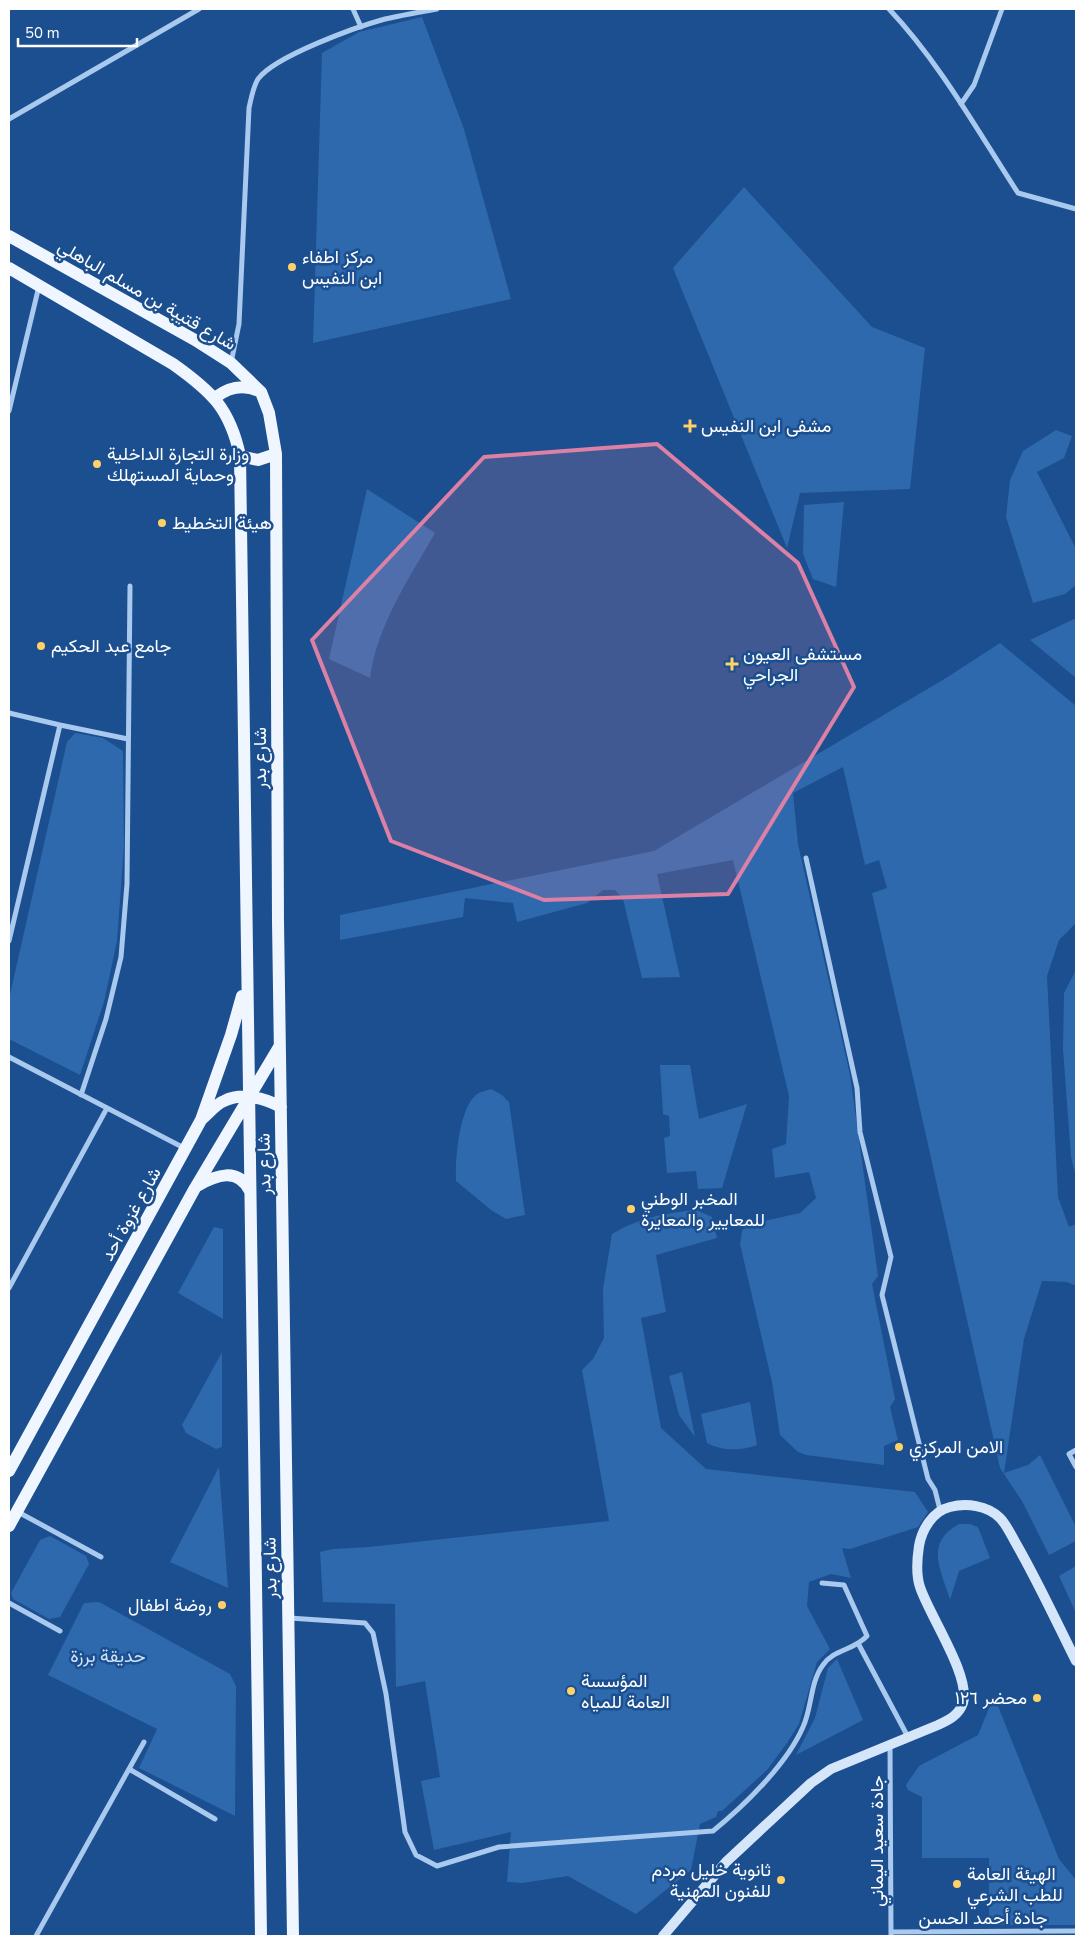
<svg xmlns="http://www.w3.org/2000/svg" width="1085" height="1945" viewBox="0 0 1085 1945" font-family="'Nunito Sans',Vazirmatn,sans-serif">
<rect width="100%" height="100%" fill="#1b4f8f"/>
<path fill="#2e69ad" d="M422,17L464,129L511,299L313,343L322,53L359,32Z
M744,187L872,327L925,348L910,489L800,493L787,548L673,268Z
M1056,430L1072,436L1064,458L1037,472L1076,549V585L1065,594L1033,603L1006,517L1010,480L1023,451Z
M367,489L435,533C409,579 377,625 370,678L329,659Z
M844,502L836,587L813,579L803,554L804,505Z
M1076,618V678L1030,640Z
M1000,643L1076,706V923L1059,940L1047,976L1058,1197L1069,1227L1076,1224V1286L1067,1282L1042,1281L1024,1339L1004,1473L1028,1465L1040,1455L1076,1527V1541L1049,1555L1022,1501L1000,1468L872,893L887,888L879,860L865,865L843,767L793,793L798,844L850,1075L878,1276L872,1284L895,1399L890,1407L898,1440L884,1446V1465L806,1455L798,1452L780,1435L772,1382L740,1244L742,1231L746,1225L800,1213L816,1198L809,1172L775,1178L772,1149L786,1144L789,1096L733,860L657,874L680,977L642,978L623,899L615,890H603L587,903L517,922L513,903L465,898L463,917L340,940V915L654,851L946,678Z
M75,733L103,738L123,751L124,846L117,941L104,1002L80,1075L9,1039V999L67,742Z
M1076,970V1177L1071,1157L1063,1049L1064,993Z
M660,1065H690L699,1119L747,1104L722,1188L698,1189L696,1171L667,1173L664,1138L670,1136L669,1116L663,1114Z
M491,1089L502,1095L509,1102L525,1215L506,1219L491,1210L456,1181C455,1159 459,1109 476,1095C479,1092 486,1091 491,1089Z
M696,1210L712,1217L717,1238L656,1255L666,1312L641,1318L661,1428L706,1469L915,1492L928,1512L918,1527L850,1549L842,1548L851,1578L831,1574L809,1582L807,1606L830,1649L817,1662L799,1724L787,1743L767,1770L722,1811H718L716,1817L700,1824L691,1870L636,1914L568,1876L522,1883L507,1882L511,1832L434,1850L421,1781L440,1777L425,1681L396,1687L395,1604L323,1602L320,1552L333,1549L369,1547L609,1521L582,1370L593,1359L604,1338L603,1289L612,1234C639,1218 665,1213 696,1210Z
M214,1227L223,1229V1319L178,1293Z
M222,1352V1447L216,1449L186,1433L182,1425Z
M682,1372L695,1437L679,1415L669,1376Z
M750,1402L757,1445C742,1451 721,1451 707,1443L701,1414Z
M219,1467L228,1588L170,1562Z
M959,1524H970L978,1527L990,1558L959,1571L950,1600C941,1570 924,1543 959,1524Z
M50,1536L86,1556L89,1564L60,1617L49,1619L13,1599L11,1593L40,1540Z
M1076,1566V1613L1059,1576Z
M99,1602L230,1674L236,1686L235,1816L139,1768L157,1729L48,1675L84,1603Z
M837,1659L863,1720L796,1755L815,1718L828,1668Z
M994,1696L1059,1859L1076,1880V1925H989V1858H922V1797L908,1790L906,1785L919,1766L978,1735Z"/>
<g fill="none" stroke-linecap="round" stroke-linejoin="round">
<path stroke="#a9c9ee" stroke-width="5" d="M353,9L361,27
M889,9C940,63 977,130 1018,193L1076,209
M961,104L974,85L1002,9
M9,119L199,9
M231,363L239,324L249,108C251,99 253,87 258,79C275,56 356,27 385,19C402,15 420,12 437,9
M9,411L39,286
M9,713L60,725L9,941
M60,725L128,739
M806,858L857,1088L860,1132L891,1257L882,1295L928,1479L935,1490L940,1510
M9,1057L186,1149
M81,1095L106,1019L121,957L127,884L130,586
M9,1288L107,1108
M1076,1450L1069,1454L1076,1467
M18,1512L101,1557
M9,1603L60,1631
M289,1618L365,1623L373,1633L386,1694L405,1832L416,1855L437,1866L499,1847L713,1831C744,1806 787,1764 803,1727C812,1708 810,1682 823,1665C834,1649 853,1651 867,1636L844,1585L822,1583
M859,1645L908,1737
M890,1746L891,1936
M129,1769L215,1819
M891,1932L1075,1931
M36,1936L144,1742"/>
<path stroke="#d6e6fa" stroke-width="10" d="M663,1936L726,1862L811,1783L831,1769L938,1725C949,1720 959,1715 963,1703C971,1676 929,1615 920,1587C916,1575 917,1559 919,1546C922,1529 933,1511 950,1507C966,1503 987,1505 1000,1518C1007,1525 1012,1537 1018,1547C1039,1584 1057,1623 1076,1661"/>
<path stroke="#f0f6ff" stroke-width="12" d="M9,236L195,340L231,363L261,392L269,413L276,454L278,921L293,1936
M9,268L173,364C211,391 230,408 240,456L261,1936
M216,397C229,387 243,384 259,391
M240,456L258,460L276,454
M202,1119C209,1113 216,1104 224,1101C242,1092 264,1098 281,1107
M197,1186C216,1175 238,1167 250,1191
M9,1471L201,1120L231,1035L242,996
M9,1526L195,1188L279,1047"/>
</g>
<path fill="#dd80a5" fill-opacity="0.2" stroke="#dd80a5" stroke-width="4" stroke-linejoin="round" d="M657,444L798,563L854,687L728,894L544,900L391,841L312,640L484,457Z"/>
<g fill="#ffd166" stroke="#1b4f8f" stroke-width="2">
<circle cx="292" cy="267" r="5"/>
<path d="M687.5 418.5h5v5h5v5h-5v5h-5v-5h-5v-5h5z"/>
<circle cx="97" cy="464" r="5"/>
<circle cx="162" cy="523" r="5"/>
<circle cx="41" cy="646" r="5"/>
<path d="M729.5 656.5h5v5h5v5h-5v5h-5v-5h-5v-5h5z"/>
<circle cx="631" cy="1209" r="5"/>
<circle cx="899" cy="1447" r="5"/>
<circle cx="222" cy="1605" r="5"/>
<circle cx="571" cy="1691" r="5"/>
<circle cx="1037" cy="1698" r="5"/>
<circle cx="781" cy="1880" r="5"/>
<circle cx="957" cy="1884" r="5"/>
</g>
<g text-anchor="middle" stroke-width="5" stroke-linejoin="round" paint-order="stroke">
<g font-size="18" fill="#fff" stroke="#1b4f8f" text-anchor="start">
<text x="302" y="263">مركز اطفاء<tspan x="302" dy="21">ابن النفيس</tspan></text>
<text x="701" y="432">مشفى ابن النفيس</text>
<text x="107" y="460">وزارة التجارة الداخلية<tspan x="107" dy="21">وحماية المستهلك</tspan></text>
<text x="172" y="529">هيئة التخطيط</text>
<text x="51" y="652">جامع عبد الحكيم</text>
<text x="743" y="660">مستشفى العيون<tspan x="743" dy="21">الجراحي</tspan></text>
<text x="641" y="1205">المخبر الوطني<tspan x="641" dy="21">للمعايير والمعايرة</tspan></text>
<text x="909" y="1453">الامن المركزي</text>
<text x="212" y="1611" text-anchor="end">روضة اطفال</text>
<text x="581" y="1687">المؤسسة<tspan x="581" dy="21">العامة للمياه</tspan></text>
<text x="1027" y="1704" text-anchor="end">محضر ١٢٦</text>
<text x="771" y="1876" text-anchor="end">ثانوية خليل مردم<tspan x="771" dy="21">للفنون المهنية</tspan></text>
<text x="967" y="1880">الهيئة العامة<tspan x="967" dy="21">للطب الشرعي</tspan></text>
</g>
<g font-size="18" fill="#fff" stroke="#1b4f8f">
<text transform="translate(147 295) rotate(30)" y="6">شارع قتيبة بن مسلم الباهلي</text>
<text transform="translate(260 758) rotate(-90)" y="6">شارع بدر</text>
<text transform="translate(264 1164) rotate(-91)" y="6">شارع بدر</text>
<text transform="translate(131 1214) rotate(-61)" y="6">شارع غزوة أحد</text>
<text transform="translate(270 1568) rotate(-91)" y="6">شارع بدر</text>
<text transform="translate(877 1841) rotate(-90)" y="6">جادة سعيد اليماني</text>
<text x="983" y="1924">جادة أحمد الحسن</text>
</g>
<g font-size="18" fill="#cfe3fa" stroke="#1b4f8f">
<text x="108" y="1662">حديقة برزة</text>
</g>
</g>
<rect width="1085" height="1945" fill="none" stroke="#ffffff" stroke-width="20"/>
<path d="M18 38v8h119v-8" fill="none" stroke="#ffffff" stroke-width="2.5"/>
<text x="25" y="38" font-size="15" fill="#ffffff" stroke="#1b4f8f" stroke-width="4" paint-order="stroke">50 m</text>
</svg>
